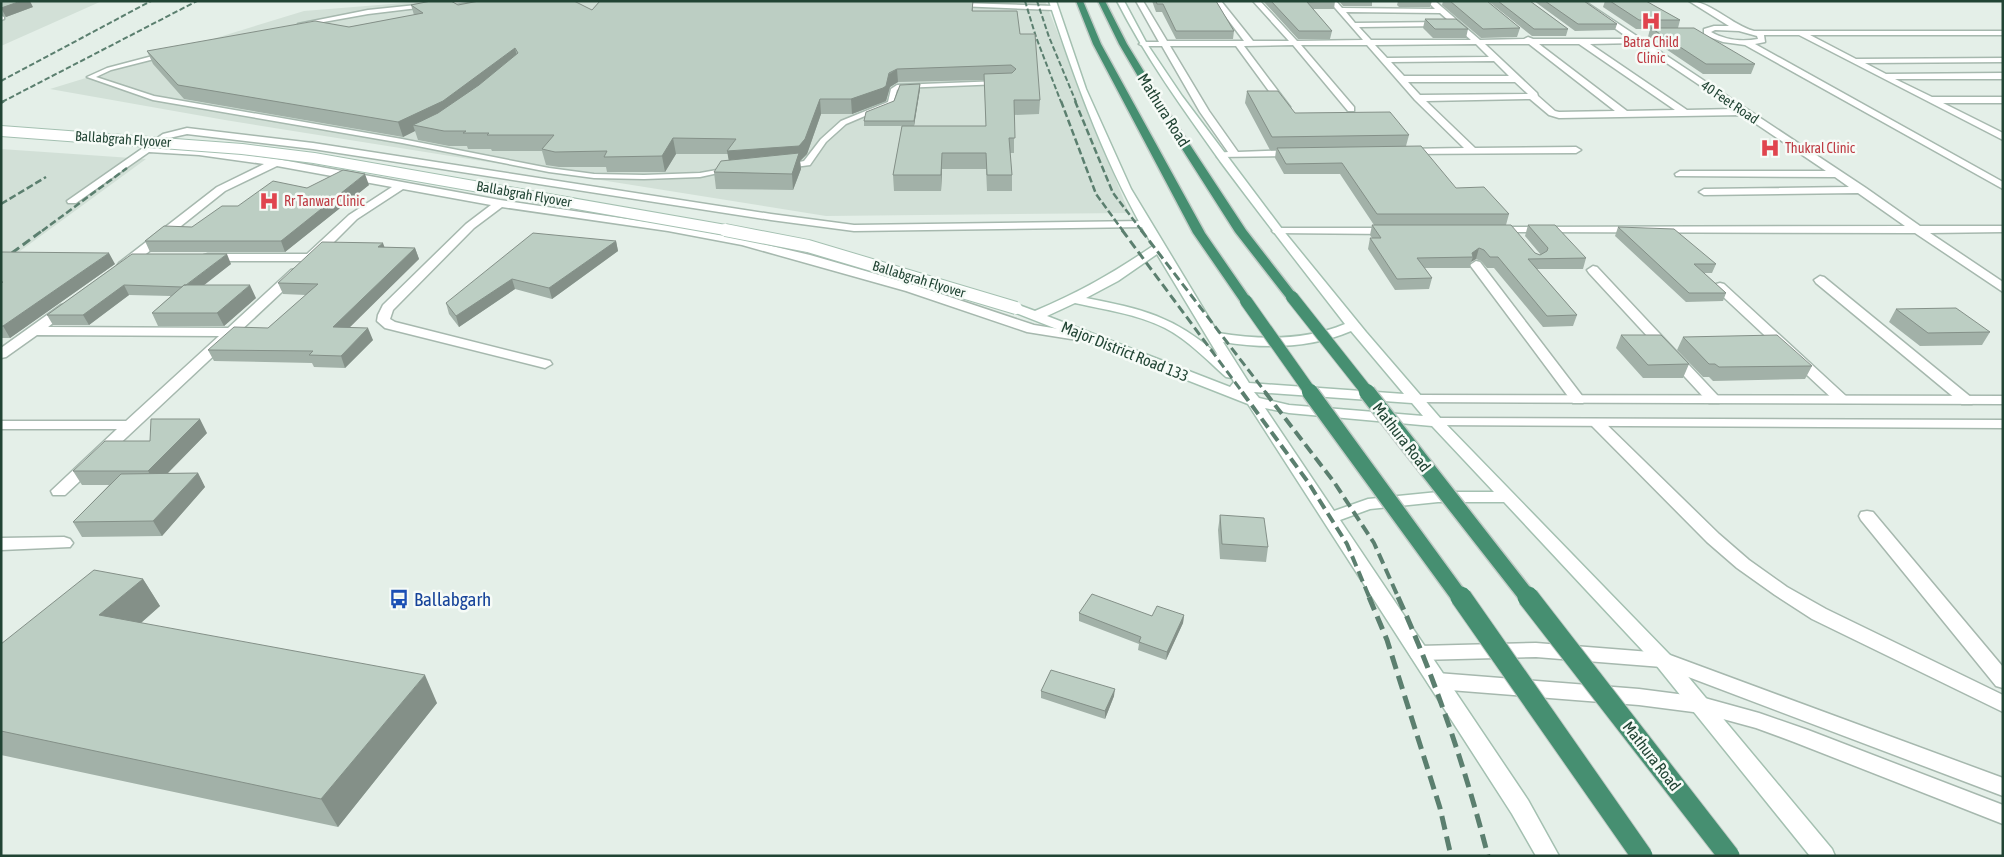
<svg xmlns="http://www.w3.org/2000/svg" width="2004" height="857" viewBox="0 0 2004 857" font-family="'Asap Condensed',sans-serif">
<rect width="100%" height="100%" fill="#e4efe8"/>
<path fill="#d2e0d7" d="M1,1H102L1,46Z
M428,1H1045L1129,213L826,216L225,120L50,89L304,11Z
M1,149L146,159L1,265Z"/>
<g fill="none" stroke-linecap="round" stroke-linejoin="round">
<defs>
<path id="service" d="M455,1H476L368,14L301,26L298,24L368,10Z
M960,3L1054,6L1057,8L1054,10L958,6Z
M1,16L4,17V19L1,20Z
M164,53L167,55L166,56L111,70L96,77L154,96L402,139L549,168L594,174L644,175L700,173L728,168L732,170L700,177L644,179L594,178L549,172L402,143L153,100L87,77L107,68Z
M1000,81L1002,82V84L900,88L897,90L893,104L846,124L826,142L810,165L787,168L783,166L804,161L821,139L841,121L888,102L891,89L897,85Z"/>
<path id="minor" d="M1136,1H1143L1167,41H1244L1214,1H1221L1253,41H1289L1253,1H1260L1297,41L1363,40L1329,1H1336L1342,8L1435,9L1427,1H1435L1480,40L1524,39L1528,37L1533,39H1630L1576,1H1584L1866,188L1920,226H2003V232L1930,233L2003,282V292L1915,233L1493,232L1491,230L1497,227L1905,226L1858,193L1704,195L1699,192L1704,189L1849,187L1835,177L1676,176L1675,174L1680,171H1826L1743,115L1559,118L1549,115L1530,99L1426,101L1475,148L1576,147L1581,150L1576,153L1401,154V150L1405,149L1464,148L1415,100L1367,45H1301L1354,107V111H1348L1293,45L1244,46L1290,107L1285,110L1282,109L1236,46H1170L1209,111L1238,152L1295,150L1300,153L1295,156L1217,157V153L1228,152L1200,112L1162,46H1143L1139,44L1143,42H1159ZM1346,12L1440,13L1471,40H1371L1359,27L1444,26L1448,24L1444,22L1355,23ZM1637,43L1735,109L1687,110L1590,44ZM1476,44L1489,57L1387,58L1375,45ZM1485,44H1529L1615,111L1559,112L1555,111L1538,96L1537,93ZM1539,44H1579L1675,110L1627,111ZM1494,61L1509,76H1404L1391,62ZM1408,82H1515L1528,94L1420,95Z
M1689,1C1710,1 1732,25 1754,31H2003V35H1810L1856,59L2003,58V62L1865,63L1886,74L2003,73V79H1895L1932,97H2003V103H1943L2003,133V140L1799,35H1764L1765,42L1755,44L2003,182V189L1745,45L1723,42L1704,35V29L1714,26H1729ZM1715,30L1739,31L1757,36L1758,39C1742,42 1725,40 1711,32Z
M187,128L313,143L771,214L854,225L1145,221L1151,224L1145,227L854,231L771,220L313,149L187,134L169,138L157,147L199,149L277,159L500,200L668,225L742,239L810,255L914,285L1034,325L1090,334L1097,338L1090,342L1027,332L906,291L742,245L668,231L502,207L474,228L393,310L390,319L395,322L550,361L552,364L545,368L385,328L377,321L378,315L383,305L466,224L491,205L403,189L357,219L315,261H204L202,258L204,255L208,254H307L349,215L392,187L277,166L225,191L127,269H119L117,266L119,263L217,187L264,164L199,155L149,152L76,203H68L67,201L163,134Z
M1278,228H1391L1397,231L1391,234L1274,233L1272,231Z
M1476,261L1480,262L1583,397L1585,400L1583,403H1573L1470,265Z
M1593,266L1597,267L1719,397L1721,400L1719,403H1709L1589,273L1587,270Z
M295,269L299,270L301,273L299,276L65,495H53L51,491L117,429H1V421H126L219,336L37,335L6,357L1,358V348L61,305L66,304L72,308L48,327L228,328L291,270Z
M1820,276L1824,277L1972,398L1974,401L1972,404H1962L1816,283L1814,280Z
M1720,283L1724,284L1847,397L1849,400L1847,403H1837L1716,290L1714,287L1716,284Z
M1597,419L1602,420L1719,534L1749,560L1787,587L1826,609L2003,695V712L1812,619L1775,595L1737,568L1707,542L1592,426L1590,423L1592,420Z
M1867,511L1873,512L2003,667V688L1996,686L1861,520L1859,516L1861,512Z
M64,537L70,539L73,543L70,547L1,550V538Z"/>
<path id="tertiary" d="M1417,395L2003,396V404L1412,402L1410,399L1412,396Z
M1436,418L2003,420V428L1431,425L1429,422L1431,419Z
M1536,643L1663,653L1670,655L2003,778V796L1662,667L1536,657L1419,660L1412,658L1409,653L1412,648L1419,646Z
M1437,673L1639,689L1701,697L1759,713L1808,730L2003,805V824L1794,742L1756,728L1701,713L1639,705L1437,689L1430,686L1427,681L1430,676Z"/>
<path id="secondary" d="M1049,1H1056L1086,89L1131,189L1218,333C1261,340 1305,341 1345,324C1303,270 1261,216 1220,161C1183,109 1146,58 1117,1H1124L1147,44L1182,96L1282,229L1366,332L1441,419L1670,655L1832,849L1835,856H1810L1656,665L1504,502H1438L1370,509L1340,520L1528,800L1559,856H1536L1512,814L1248,404L1011,311L1010,308L1011,305L1016,304L1035,311C1080,292 1113,273 1153,246C1107,169 1077,86 1049,1ZM1157,254L1218,355C1174,316 1142,309 1086,298L1118,281ZM1075,303C1106,310 1137,314 1165,328C1188,340 1207,360 1226,377L1232,378L1234,382L1230,387L1047,316ZM1351,331L1404,394L1249,383L1223,342C1266,349 1311,348 1351,331ZM1254,392L1412,403L1423,416L1289,405L1259,398ZM1265,408L1289,413L1432,426L1494,492H1438L1368,499L1334,511Z"/>
<path id="trunk" d="M1076,1H1083L1101,44L1205,233L1252,301L1250,304H1242L1193,233L1093,44Z
M1098,1H1105L1127,44L1173,119L1246,230L1298,297L1296,300H1288L1235,232L1163,119L1119,44Z"/>
</defs>
<use href="#service" stroke="#a6b8ae" stroke-width="3"/>
<use href="#minor" stroke="#a6b8ae" stroke-width="3"/>
<use href="#tertiary" stroke="#a6b8ae" stroke-width="3"/>
<use href="#secondary" stroke="#a4c0b1" stroke-width="3"/>
<use href="#trunk" stroke="#c1cbc6" stroke-width="3"/>
<use href="#service" fill="#fff" fill-rule="evenodd"/>
<use href="#minor" fill="#fff" fill-rule="evenodd"/>
<use href="#tertiary" fill="#fff" fill-rule="evenodd"/>
<use href="#secondary" fill="#fff" fill-rule="evenodd"/>
<use href="#trunk" fill="#468f71" fill-rule="evenodd"/>
<path stroke="#5b7f6f" stroke-width="2" stroke-dasharray="5.5 2.5" stroke-linecap="butt" d="M1025,1L1036,37L1061,102
M1037,1L1049,37L1076,102
M1,81L151,1
M2,102L197,1"/>
<path stroke="#5b7f6f" stroke-width="2.5" stroke-dasharray="7 3" stroke-linecap="butt" d="M1061,101L1096,194L1123,231
M1075,101L1113,193L1142,231
M1,103L4,101
M1,204L46,177
M42,231L127,168"/>
<path stroke="#5b7f6f" stroke-width="3" stroke-dasharray="9 4.5" stroke-linecap="butt" d="M1122,230L1243,393
M1141,230L1266,393
M1,261L43,230"/>
<path stroke="#5b7f6f" stroke-width="4" stroke-dasharray="11 5.5" stroke-linecap="butt" d="M1242,392L1308,482L1347,544L1370,599
M1265,392L1334,482L1374,543L1399,599"/>
<path stroke="#5b7f6f" stroke-width="5" stroke-dasharray="14 7" stroke-linecap="butt" d="M1369,597L1387,640L1440,808L1451,856
M1398,597C1435,678 1466,770 1488,856"/>
<defs>
<path id="secondary-bridge-far1" d="M1,131L242,149L314,158L731,231"/>
<path id="secondary-bridge" d="M725,230L808,246L1016,308"/>
<path id="trunk-bridge-far2" d="M1292,297L1368,393
M1246,301L1311,393"/>
<path id="trunk-bridge-far1" d="M1310,392L1461,599
M1367,392L1529,599"/>
<path id="trunk-bridge" d="M1461,597L1642,856
M1528,597L1729,856"/>
</defs>
<use href="#secondary-bridge-far1" stroke="#a4c0b1" stroke-width="12" stroke-linecap="butt"/>
<use href="#secondary-bridge" stroke="#a4c0b1" stroke-width="14" stroke-linecap="butt"/>
<use href="#trunk-bridge-far2" stroke="#c1cbc6" stroke-width="14" stroke-linecap="butt"/>
<use href="#trunk-bridge-far1" stroke="#c1cbc6" stroke-width="19" stroke-linecap="butt"/>
<use href="#trunk-bridge" stroke="#c1cbc6" stroke-width="23" stroke-linecap="butt"/>
<use href="#secondary-bridge-far1" stroke="#fff" stroke-width="10"/>
<use href="#secondary-bridge" stroke="#fff" stroke-width="12"/>
<use href="#trunk-bridge-far2" stroke="#468f71" stroke-width="12"/>
<use href="#trunk-bridge-far1" stroke="#468f71" stroke-width="16"/>
<use href="#trunk-bridge" stroke="#468f71" stroke-width="21"/>
</g>
<path fill="#a2b1a8" d="M1,1L33,7L6,17L1,15Z
M600,1H974H973V11L1020,34L1040,100L1039,114L1014,115V153H1010L1012,175V191H987L986,169H942L941,191H894L893,175L902,126H864V121L920,89L914,126H986L984,80L898,82L890,87L886,101L884,102L852,114H821L807,154L800,161L801,169L793,190L716,189L714,172L729,160L728,154H676L665,172H607L606,167H559L546,165L542,151H492L491,149H468L467,146H449L418,140L415,131L403,137L184,99L153,64L147,51L349,27L414,15L411,5H458L592,10Z
M1152,1H1216L1234,31L1233,39H1176L1162,12H1156Z
M1263,1H1335L1334,9H1313L1332,31L1330,39H1298Z
M1339,1H1372V6H1343Z
M1398,1H1432L1430,7H1399L1397,5Z
M1443,1H1487L1520,28L1517,37L1481,38L1442,5Z
M1488,1H1530L1568,29L1566,36H1532Z
M1534,1H1584L1617,24L1615,30L1575,31Z
M1605,1H1646L1680,20L1678,28L1755,64L1751,74H1703L1648,37L1650,29H1636L1603,7Z
M1425,19L1468,29L1466,38H1433L1423,28Z
M1247,91L1295,113L1409,135L1406,146L1456,188L1509,214L1506,225L1535,253L1540,255H1541L1525,236L1528,225L1586,258L1583,269H1537L1577,315L1573,326L1543,327L1494,268H1487L1481,261L1476,259L1471,262L1470,268H1425L1432,278L1429,289L1395,290L1368,249L1370,238H1372L1370,235L1372,225H1374L1340,174H1284L1275,158L1276,150H1270L1245,103Z
M369,185L285,252H150L145,241L192,227L238,206L307,188Z
M1618,227L1716,264L1712,273H1704L1726,293L1723,301L1686,302L1615,236Z
M616,241L618,251L552,299L515,289L459,327L449,314L446,303Z
M384,247L415,248L419,259L349,327L373,340L345,368L314,367L312,363L214,361L208,350L268,328L306,295L283,294L278,283Z
M1,253L115,264L10,338H1Z
M132,254L231,264L203,285L256,298L224,326H158L152,313L171,296L129,295L89,325H53L47,315Z
M1896,309L1990,332L1982,345L1920,346L1889,322Z
M1621,335L1689,364L1683,378H1643L1616,348Z
M1683,337L1812,366L1805,379L1713,381L1709,377H1703L1677,350Z
M207,433L168,473H198L205,487L162,536L82,537L73,522L109,485H82L73,471L150,441Z
M1220,515L1268,547L1266,562L1220,559L1218,530Z
M143,579L160,606L141,623L437,703L338,827L1,755V644Z
M1079,613L1152,616L1184,615L1183,623L1166,660L1138,650L1139,644L1079,621Z
M1041,691L1114,696L1105,719L1041,698Z"/>
<path fill="#849088" d="M21,1H30L33,7L6,17L1,8Z
M515,48L518,61L447,115L413,125L415,131L403,137L398,122Z
M897,69L898,82L890,87L886,101L852,114L851,99Z
M920,84V89L914,126V121Z
M820,99L821,114L807,154L800,161L801,169L793,190L792,174L730,167L727,151Z
M673,138L676,154L665,172L662,156Z
M942,153V169L941,191V175Z
M365,174L369,185L285,252L281,241Z
M616,241L618,251L552,299L549,288Z
M383,243L387,254L378,247Z
M415,248L419,259L338,339L333,327Z
M1479,248L1476,259L1471,262L1473,257L1472,253Z
M109,253L115,264L10,338L3,326Z
M227,254L231,264L189,297L184,287Z
M512,279L515,289L459,327L456,316Z
M124,285L129,295L89,325L83,315Z
M250,285L256,298L224,326L217,313Z
M368,328L373,340L345,368L341,356Z
M200,419L207,433L156,485L148,471Z
M198,473L205,487L162,536L153,521Z
M143,579L160,606L118,643L99,615Z
M1184,615L1183,623L1166,660L1167,652Z
M425,675L437,703L338,827L321,799Z
M1115,689L1114,696L1105,719V711Z"/>
<path fill="#bccec3" stroke="#849088" d="M1,1H21L1,8Z
M431,1H451L458,5L479,1H574L592,10L600,1H973L972,11H1017L1020,34H1035L1040,100H1014L1015,138H1009L1012,175H987L986,153H942L941,175H893L902,126H986L984,74L1012,73L1016,69L1011,65L897,69L889,73L886,86L883,88L851,99H820L805,139L799,146L727,151L736,139L673,138L662,156L604,157L607,151L555,152L542,149L554,135H487L489,133H463L466,131H444L413,125L438,113L479,85L518,53L515,48L443,101L398,122L178,85L147,51L315,21L349,27L423,13L411,5Z
M1156,1H1216L1234,31H1176L1163,4H1157Z
M1271,1H1335L1307,2L1332,31H1299Z
M1450,1H1487L1520,28L1483,29Z
M1498,1H1530L1568,29H1534Z
M1545,1H1584L1617,24H1578Z
M1610,1H1646L1680,20H1639Z
M1425,19H1456L1468,29H1435Z
M1651,28H1694L1755,64H1706Z
M920,84L914,121H864L866,112L894,101L900,85Z
M1247,91H1278L1295,113L1390,112L1409,135L1272,137Z
M1421,146L1456,188L1484,187L1509,214H1377L1342,163L1286,164L1277,148Z
M799,153L792,174L714,172L721,161Z
M343,170L365,174L281,241H145L164,226L192,227L222,206H238L273,181L307,188Z
M1372,225H1511L1535,253L1540,255L1547,251L1548,248L1528,225H1555L1586,258L1528,259L1577,315L1547,316L1498,257H1490L1484,250L1479,248L1472,253L1473,257L1417,258L1432,278L1397,279L1370,238H1381Z
M1618,227L1674,229L1716,264H1694L1726,293H1689Z
M533,233L616,241L549,288L512,279L456,316L446,303Z
M322,242L383,243L378,247L415,248L333,327L368,328L341,356L309,355L313,351L208,350L234,327L268,328L318,284L278,283Z
M2,252L109,253L3,326H1V283L3,282H1V253Z
M132,254H227L186,285H184L182,287L124,285L83,315H47Z
M184,285H250L217,313H152Z
M1956,308L1990,332L1928,333L1896,309Z
M1621,335H1661L1689,364L1648,365Z
M1777,335L1812,366L1719,367L1715,364H1709L1683,337Z
M151,419H200L148,471H73L105,441H150Z
M198,473L153,521L73,522L121,474Z
M1220,515L1264,518L1268,547L1222,544Z
M94,570L143,579L99,615L425,675L321,799L1,731V644Z
M1092,594L1152,616L1157,606L1184,615L1167,652L1139,642L1141,637L1079,613Z
M1051,670L1115,689L1105,711L1041,691Z"/>
<defs>
<symbol id="hospital-bare" viewBox="-9 -9 18 18"><path d="M-5-5h3v3.5h4V-5h3V5h-3V1.5h-4V5h-3Z" fill="#e0444e" stroke="#f6fbf7" stroke-width="2.5" paint-order="stroke"/></symbol>
<symbol id="bus-bare" viewBox="-9 -9 18 18"><path d="M-5-6H5V4H4V6H2V4H-2V6H-4V4H-5ZM-3.5-4V0h7V-4ZM-3.5 1.2v1.5H-2V1.2ZM2 1.2v1.5H3.5V1.2Z" fill="#1a4fb4" stroke="#f6fbf7" stroke-width="2.5" paint-order="stroke"/></symbol>
</defs>
<g fill-rule="evenodd">
<use href="#hospital-bare" x="1637" y="7" width="28" height="28"/>
<use href="#hospital-bare" x="1756" y="134" width="28" height="28"/>
<use href="#hospital-bare" x="255" y="187" width="28" height="28"/>
<use href="#bus-bare" x="385" y="585" width="28" height="28"/>
</g>
<g text-anchor="middle" stroke-width="5" stroke-linejoin="round" paint-order="stroke">
<g font-size="14" fill="#be3a42" stroke="#f6fbf7" text-anchor="start">
<text x="1651" y="47" text-anchor="middle">Batra Child<tspan x="1651" dy="16">Clinic</tspan></text>
<text x="1785" y="153">Thukral Clinic</text>
<text x="284" y="206">Rr Tanwar Clinic</text>
</g>
<g font-size="14" fill="#214434" stroke="#f6fbf7">
<text transform="translate(1730 102) rotate(34)" y="5">40 Feet Road</text>
<text transform="translate(123 139) rotate(4)" y="5">Ballabgrah Flyover</text>
<text transform="translate(524 194) rotate(10)" y="5">Ballabgrah Flyover</text>
<text transform="translate(919 279) rotate(17)" y="5">Ballabgrah Flyover</text>
</g>
<g font-size="16" fill="#214434" stroke="#f6fbf7">
<text transform="translate(1164 110) rotate(58)" y="6">Mathura Road</text>
<text transform="translate(1125 351) rotate(22)" y="6">Major District Road 133</text>
<text transform="translate(1402 437) rotate(52)" y="6">Mathura Road</text>
<text transform="translate(1652 756) rotate(52)" y="6">Mathura Road</text>
</g>
<g font-size="19" fill="#164399" stroke="#f6fbf7" text-anchor="start">
<text x="414" y="606">Ballabgarh</text>
</g>
</g>
<rect width="2004" height="857" fill="none" stroke="#214434" stroke-width="5"/>
</svg>
